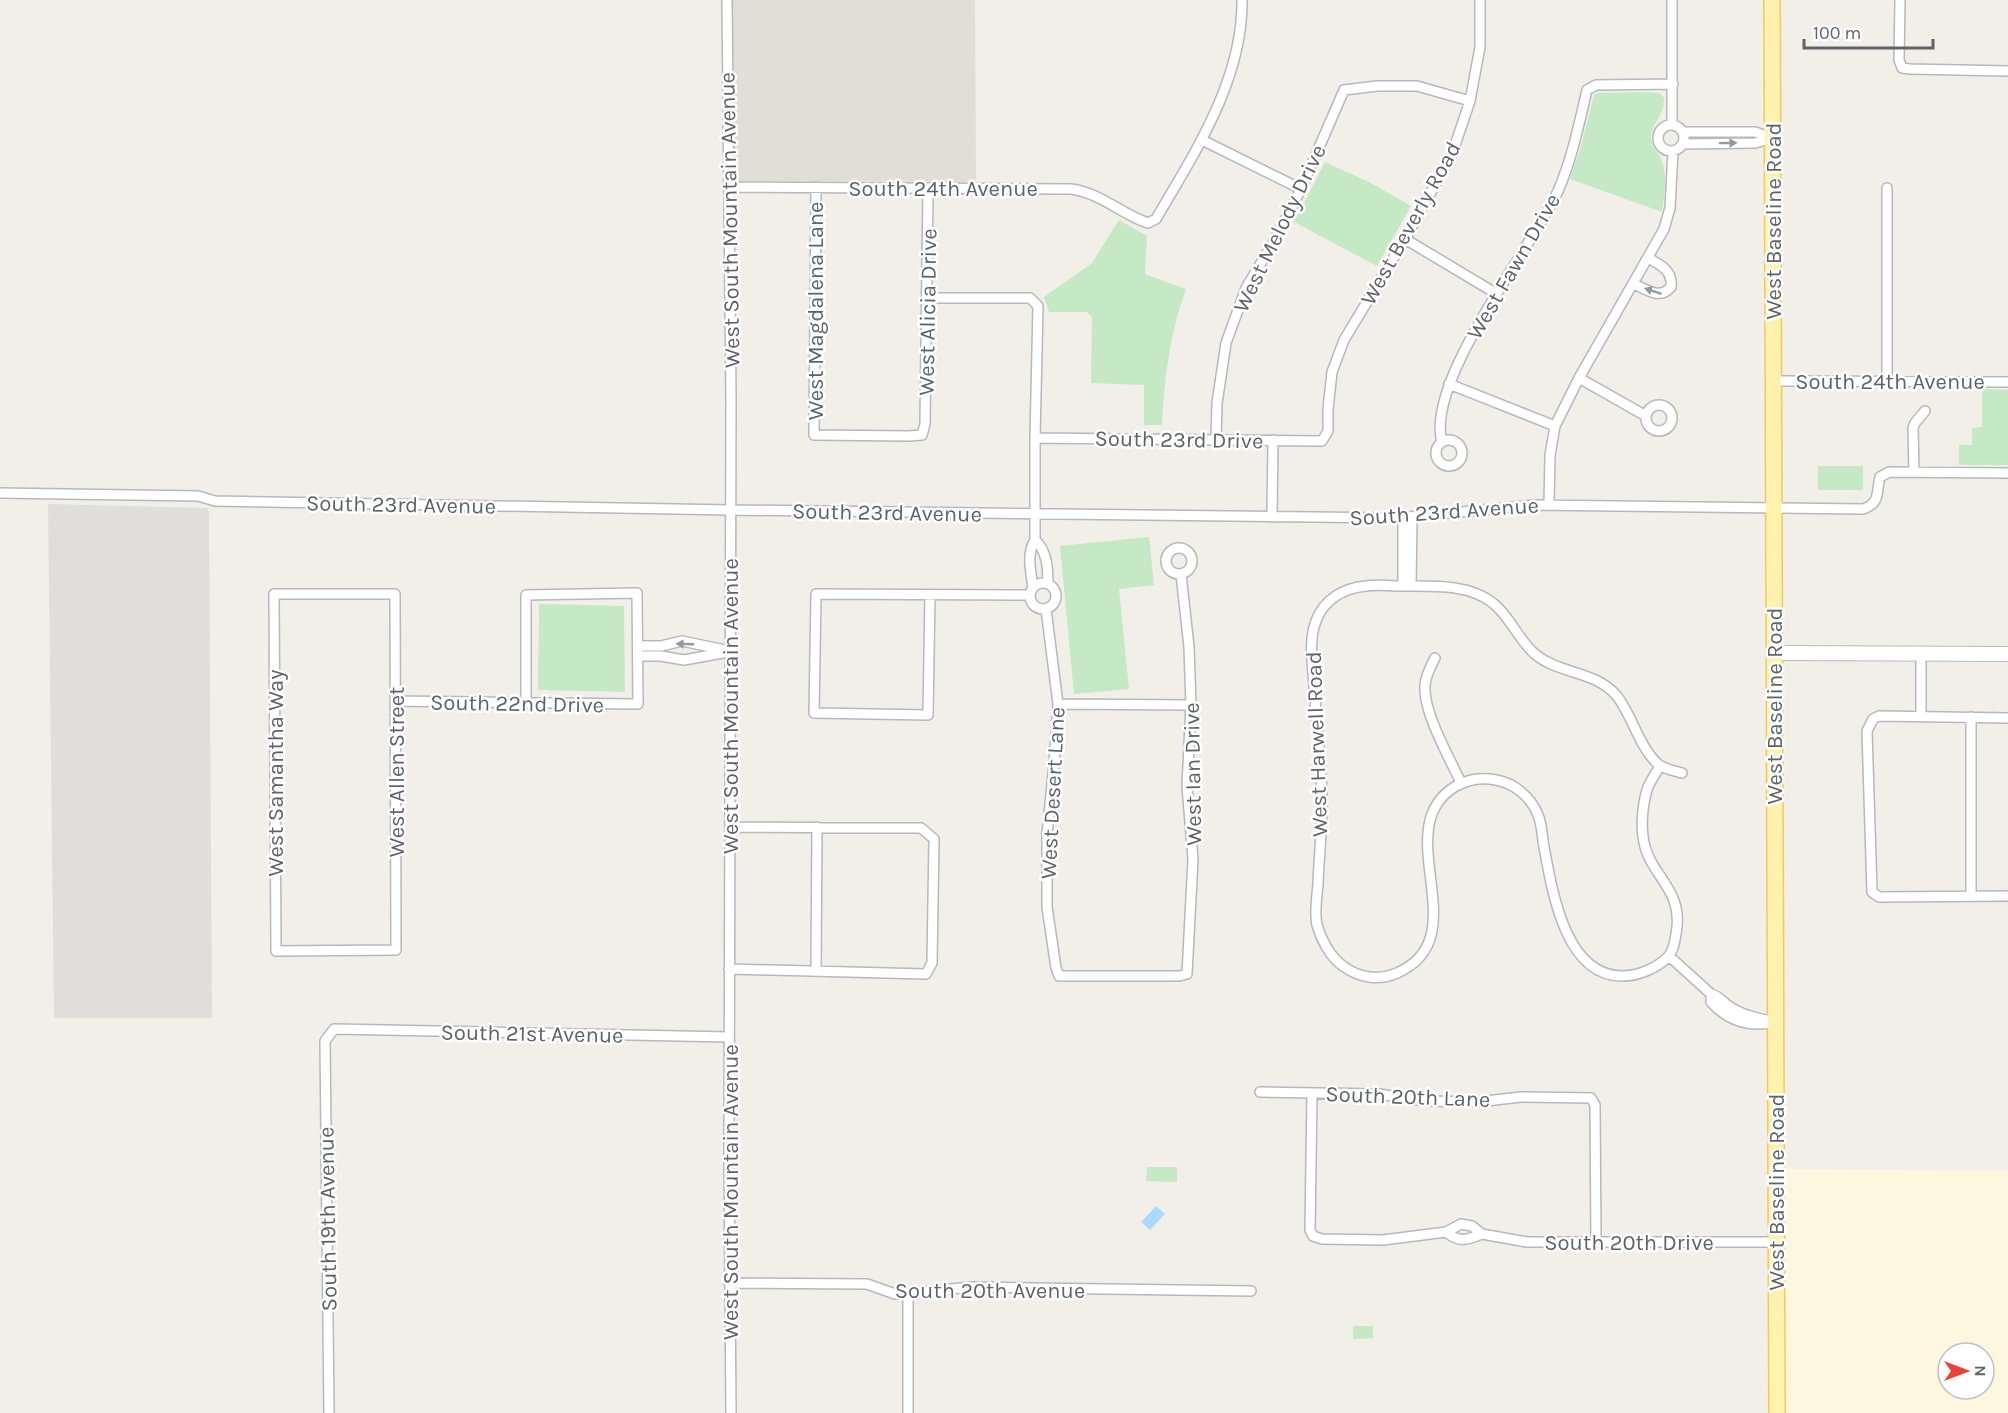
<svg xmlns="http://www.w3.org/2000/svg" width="2008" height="1413" viewBox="0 0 2008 1413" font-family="Karla,sans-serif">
<rect width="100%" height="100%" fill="#f1efe8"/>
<path fill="#fef7e0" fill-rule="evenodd" d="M1776,1169L2008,1171V1413H1777ZM1948,1353H1984V1389H1948Z"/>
<path fill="#e0deda" d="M48,504L208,508L209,514L212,1018H54Z"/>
<path fill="#e1ded6" d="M732,0H975L976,182L733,181Z"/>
<path fill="#c5e8c5" d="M1644,92L1660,93L1664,98C1665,116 1651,124 1651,138C1651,147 1658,152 1661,159C1668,175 1664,196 1662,212L1570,179L1580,150L1594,95L1598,93Z
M1325,162L1369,182L1411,206L1377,266L1294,222Z
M1119,220L1147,236L1145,274L1186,289C1170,333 1164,379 1162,425H1144V385L1091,383L1092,317L1087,312H1049L1044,297L1092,263Z
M1982,389L2008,390V465H1959V445H1972V428L1982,427Z
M1818,466H1863V490H1818Z
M1149,537L1154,585L1119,589L1129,689L1074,694L1060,546Z
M539,604L624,606L625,692L538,690Z
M1147,1167H1177V1182L1146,1181Z
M1353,1326H1373V1338L1353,1339Z"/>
<path fill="#aadaff" d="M1156,1206L1165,1214L1150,1230L1141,1222Z"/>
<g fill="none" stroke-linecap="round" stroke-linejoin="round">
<defs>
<path id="street" d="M727,0L731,399L729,1159L731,1413
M1900,0L1899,60L1902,68L1910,69L2008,71
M1658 138a13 13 0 1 1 26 0a13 13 0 1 1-26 0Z
M1672,125V0
M1683,132H1755L1773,138
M1202,140L1301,189
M1683,144L1755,143L1773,138
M729,187L1071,189C1101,193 1121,214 1148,223L1156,219C1195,152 1243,80 1242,0
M816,187L814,435L909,436L922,435L925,424L928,188
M1405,239L1497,294
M1634,284C1647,290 1660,300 1671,287C1673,271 1661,265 1648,258
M927,298H1030L1038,306L1035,438V540C1026,554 1031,572 1033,588
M1579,378L1646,416
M1772,381L2008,382
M1887,381V188
M1449,384L1555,426
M1646 418a13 13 0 1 1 26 0a13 13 0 1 1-26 0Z
M1035,438L1322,441L1328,431V409L1332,372L1344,340L1405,239L1452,154L1470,101L1480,47V0
M1436 453a13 13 0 1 1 26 0a13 13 0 1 1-26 0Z
M1216,440L1217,403L1226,343L1246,288L1273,243L1301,189L1344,90L1377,86H1417L1470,101
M1442,442C1425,381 1531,249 1558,191C1572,159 1579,124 1587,90L1596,85L1673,84
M1914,472L1913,428L1915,423L1925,411
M0,493L198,496L215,501L731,510L1398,518L1534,505L1863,509C1881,503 1876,492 1880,477L1889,472L2008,473
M1549,504L1550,455L1555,426L1579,378L1664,229L1670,208L1673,151
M1272,517L1273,440
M1035,540C1047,550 1048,569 1048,584
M1166 561a13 13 0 1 1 26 0a13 13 0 1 1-26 0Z
M1030 596a13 13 0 1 1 26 0a13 13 0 1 1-26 0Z
M1403,586V518
M1411,586L1412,518
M274,594H395L396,950L276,951Z
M930,595L928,715L814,713L816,594L1030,595
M1046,609L1058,704L1054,764L1047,834V907L1056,968L1059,976H1179L1187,974L1193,859L1187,786L1191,705L1189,647L1181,574
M639,646H661L682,641L730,651
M1921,654V716
M639,656H661L684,660L728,652
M1435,658C1430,668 1424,679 1425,690C1425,715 1450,759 1461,783
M396,701L638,704L637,593L526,595V703
M1058,704L1191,705
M1971,717V896
M2008,718L1879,716L1873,719L1867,731L1872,892L1879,897L2008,896
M1660,766C1656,773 1651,780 1648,787C1643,801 1641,822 1643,836C1647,876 1685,887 1676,934C1675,942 1673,951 1668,957C1657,968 1638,976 1623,976C1565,977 1552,890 1544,847C1542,837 1542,824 1538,815C1531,797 1514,783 1496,780C1481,777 1470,779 1456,786C1385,828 1480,937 1397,973C1379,981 1359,978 1343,966C1330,957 1321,939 1317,925C1314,912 1317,897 1318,884C1319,854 1323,823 1322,793C1320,758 1317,722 1314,687C1313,666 1308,641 1316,621C1324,599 1344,588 1366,586C1377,584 1388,586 1399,586C1429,586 1470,583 1494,604C1511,618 1519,641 1536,655C1560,674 1595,671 1616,695C1632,714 1639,748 1659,765C1665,769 1675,771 1682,773
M1669,956L1711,994C1720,996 1724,1004 1732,1008C1745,1016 1761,1019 1775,1022
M729,969L926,974L932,963L934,839L921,828L730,827
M816,971L817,827
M1711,994V1002C1727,1020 1746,1027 1770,1023
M1260,1092L1379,1094L1424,1101L1477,1102L1521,1097L1591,1098L1595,1105L1596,1242
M1312,1093L1310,1230L1313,1236L1322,1239L1383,1240L1446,1232L1461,1224L1472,1226L1482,1234L1527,1242H1776
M1446,1232C1459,1243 1467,1240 1482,1234
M729,1283L867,1284L895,1294L972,1287L1251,1291
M908,1293V1413
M329,1413L325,1041L334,1029L729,1037"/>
<path id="secondary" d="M1774,653L2008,654"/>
<path id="primary" d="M1772,0L1777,1413"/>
</defs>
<use href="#street" stroke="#b5b8bc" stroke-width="12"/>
<use href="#secondary" stroke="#b6babf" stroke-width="16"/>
<use href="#primary" stroke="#f2c960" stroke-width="18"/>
<use href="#street" stroke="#fff" stroke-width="9"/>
<use href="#secondary" stroke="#fff" stroke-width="14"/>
<use href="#primary" stroke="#fff2af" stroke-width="15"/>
</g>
<defs><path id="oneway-solid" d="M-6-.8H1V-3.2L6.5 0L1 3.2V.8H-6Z" transform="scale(1.5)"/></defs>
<g fill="#979a9d">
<use href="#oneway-solid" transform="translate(1728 143) rotate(-1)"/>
<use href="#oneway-solid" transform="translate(1653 291) rotate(-162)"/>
<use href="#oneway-solid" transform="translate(685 644) rotate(-178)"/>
</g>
<g text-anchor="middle" stroke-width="5" stroke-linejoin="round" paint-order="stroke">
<g font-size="22" fill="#5f6368" stroke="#fff">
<text x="943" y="196">South 24th Avenue</text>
<text transform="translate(729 220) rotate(-91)" y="8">West South Mountain Avenue</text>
<text transform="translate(1773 221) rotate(-90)" y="8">West Baseline Road</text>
<text transform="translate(1410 223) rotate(-61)" y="8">West Beverly Road</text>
<text transform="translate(1279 228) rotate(-64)" y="8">West Melody Drive</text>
<text transform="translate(1513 266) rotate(-60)" y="8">West Fawn Drive</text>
<text transform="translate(815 311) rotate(-90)" y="8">West Magdalena Lane</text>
<text transform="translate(927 312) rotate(-89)" y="8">West Alicia Drive</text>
<text x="1890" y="389">South 24th Avenue</text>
<text transform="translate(1179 439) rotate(1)" y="8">South 23rd Drive</text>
<text transform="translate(401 504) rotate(1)" y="8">South 23rd Avenue</text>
<text transform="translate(1444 511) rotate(-4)" y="8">South 23rd Avenue</text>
<text transform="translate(887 512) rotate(1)" y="8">South 23rd Avenue</text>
<text transform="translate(517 703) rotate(1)" y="8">South 22nd Drive</text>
<text transform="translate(730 706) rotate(-90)" y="8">West South Mountain Avenue</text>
<text transform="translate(1774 706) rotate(-90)" y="8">West Baseline Road</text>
<text transform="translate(1316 744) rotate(-92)" y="8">West Harwell Road</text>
<text transform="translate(396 772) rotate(-90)" y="8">West Allen Street</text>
<text transform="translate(275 773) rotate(-90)" y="8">West Samantha Way</text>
<text transform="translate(1192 774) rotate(-91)" y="8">West Ian Drive</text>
<text transform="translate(1052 793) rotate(-87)" y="8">West Desert Lane</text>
<text transform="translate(532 1033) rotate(1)" y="8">South 21st Avenue</text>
<text transform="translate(1408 1096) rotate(2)" y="8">South 20th Lane</text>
<text transform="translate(730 1192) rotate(-90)" y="8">West South Mountain Avenue</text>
<text transform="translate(1776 1192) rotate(-90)" y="8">West Baseline Road</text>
<text transform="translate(327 1219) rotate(-91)" y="8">South 19th Avenue</text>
<text x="1629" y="1250">South 20th Drive</text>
<text x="990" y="1298">South 20th Avenue</text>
</g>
</g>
<g transform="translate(1966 1371) rotate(90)"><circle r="28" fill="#ffffff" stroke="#bfc1c3" stroke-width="1.5"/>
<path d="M0-4.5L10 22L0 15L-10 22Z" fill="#ea4335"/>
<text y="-9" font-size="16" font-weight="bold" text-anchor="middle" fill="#5f6368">N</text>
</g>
<path d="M1804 39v9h129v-9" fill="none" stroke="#5f6368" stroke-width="3"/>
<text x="1813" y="39" font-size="18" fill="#5f6368" stroke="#ffffff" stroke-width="4.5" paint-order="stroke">100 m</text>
</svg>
